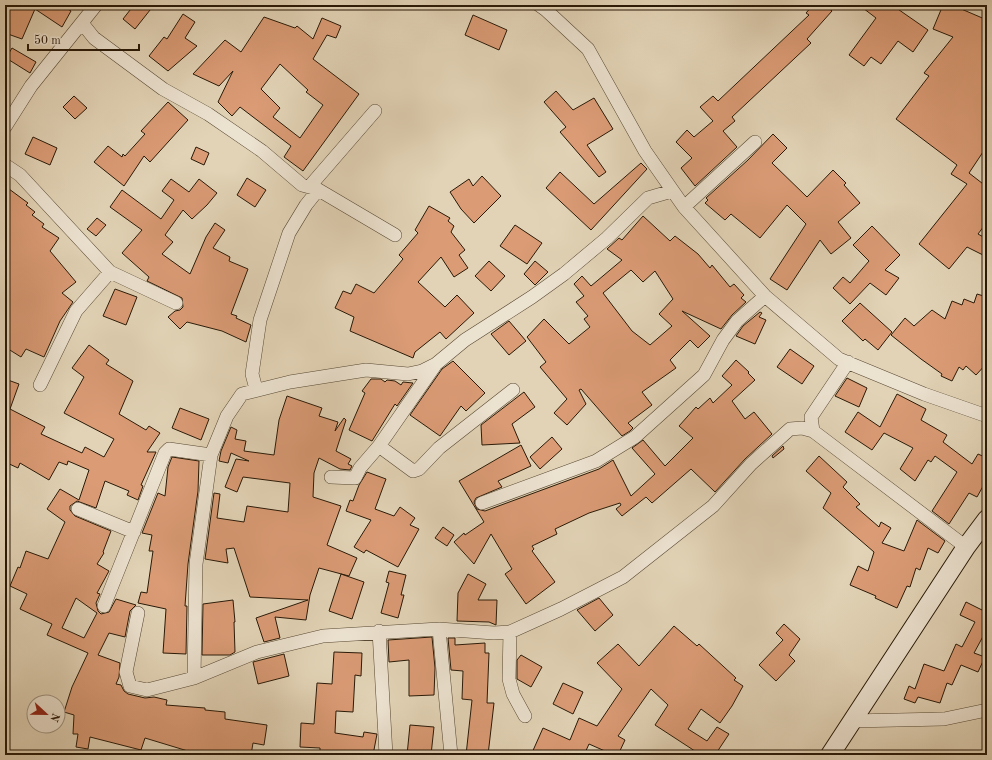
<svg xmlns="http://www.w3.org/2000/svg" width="992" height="760" viewBox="0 0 992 760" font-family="'Old Standard TT',serif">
<rect width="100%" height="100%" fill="#e2d3b6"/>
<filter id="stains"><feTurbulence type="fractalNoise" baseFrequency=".005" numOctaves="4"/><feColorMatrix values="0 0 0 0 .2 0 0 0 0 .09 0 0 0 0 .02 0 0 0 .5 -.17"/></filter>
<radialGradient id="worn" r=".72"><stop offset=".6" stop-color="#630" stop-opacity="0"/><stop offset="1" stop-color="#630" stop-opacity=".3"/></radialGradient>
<path fill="#da9b75" stroke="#291907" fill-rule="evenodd" d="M5,5H62L71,11L62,27L35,9L22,39L5,33Z
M134,5H154L135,29L123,19Z
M813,5H825L832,11L807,39L811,43L732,117L735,121L723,131L737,147L695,186L681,168L692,158L676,142L687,130L694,137L713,121L700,107L713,96L718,101L809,15L806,13Z
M859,5H892L928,30L913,52L898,41L881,64L871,57L864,66L849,55L876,18Z
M943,5H952L987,20V146L969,173L987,187V222L978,234L987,239V257L967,247L949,269L919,244L967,184L951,174L957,165L896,119L929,76L924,73L953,37L933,29Z
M183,14L195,22L185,38L197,46L168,71L149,56L164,37L167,39Z
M473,15L507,30L499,50L465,35Z
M264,17L295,28L297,26L313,39L322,18L341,26L336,38L327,35L313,59L359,94L303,171L284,157L291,146L240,107L232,116L218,102L233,71L219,86L193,74L225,40L241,52ZM280,64L308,90L306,92L323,105L300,138L273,117L280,108L261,89Z
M12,48L36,62L30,73L6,58Z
M556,91L573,110L594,98L613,129L587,145L606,172L599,177L560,132L566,127L544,102Z
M74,96L87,108L75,119L63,107Z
M168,102L188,120L150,162L144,156L124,186L94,162L108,146L122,157L123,154L125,156L145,134L141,131Z
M773,134L787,148L772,163L807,197L833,170L846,183L844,185L860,203L838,222L851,238L831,254L820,240L787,290L770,279L806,224L787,205L760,238L731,214L725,220L705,203L708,200L706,198L748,160Z
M33,137L57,148L50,165L25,154Z
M196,147L209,153L204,165L191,159Z
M641,163L647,169L591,230L546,188L560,172L594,204Z
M482,176L501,196L474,223L461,209L450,192L469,179L473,186Z
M247,178L266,190L255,207L237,195Z
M171,179L189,192L199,179L217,193L207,205L192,219L183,210L165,235L173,242L162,254L190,274L206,237L215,223L225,230L213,248L230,257L229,261L248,269L231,314L237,316L236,318L251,325L246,342L222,331L187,322L180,329L168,317L175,311L180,310L183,307L182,298L147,281L149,277L122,253L142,230L110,207L122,190L161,219L174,200L162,191Z
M5,186L28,203L26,205L35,212L32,215L44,224L42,227L59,238L50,251L76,282L62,293L73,302L60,321L44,357L26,349L21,357L5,347Z
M429,206L450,218L448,221L454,226L451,232L465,250L459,255L468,268L454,277L441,257L418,282L445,307L457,295L474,313L446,339L440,332L415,352L413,358L350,331L354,317L335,308L343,291L351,294L356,284L374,293L403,259L399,255L418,233L415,230Z
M643,216L670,241L675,236L698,254L710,268L712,265L730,287L734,284L744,295L741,298L746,302L732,315L721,329L682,311L710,336L698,348L690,340L670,360L676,368L642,392L652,405L628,423L633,428L630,431L622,436L581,389L579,390L586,404L567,425L554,413L567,399L540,367L546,362L527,337L544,319L569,344L590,327L584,319L588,316L576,302L584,296L574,284L582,276L591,286L622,260L607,249L619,238L622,240ZM631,270L643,282L655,271L673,299L659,314L672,326L650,345L632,331L603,293Z
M97,218L106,225L96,236L87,229Z
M515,225L542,243L527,264L500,246Z
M872,226L900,255L885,270L899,278L886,295L870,283L850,304L833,288L843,277L850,283L869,261L853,245Z
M489,261L505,276L491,291L475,276Z
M535,261L548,272L535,285L524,274Z
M115,289L137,297L126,325L103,316Z
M977,294L987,297V363L976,375L966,366L963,370L959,367L952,381L941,376L942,374L921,359L891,335L905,318L914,326L932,310L945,319L952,301L962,305L964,299L974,303Z
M860,303L892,332L878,350L865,339L863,341L842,321Z
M760,312L762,313L759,317L766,320L755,344L736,336L743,326Z
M509,321L526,341L509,355L491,334Z
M89,345L109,360L106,364L133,381L119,414L146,430L149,426L160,433L147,452H156L141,485L143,486L138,500L127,495L129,491L105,481L96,508L77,501L70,506V510L75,516L111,531L103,552L104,553L97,564L109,571L97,593L100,594L96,603L98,611L101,614L109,612L116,599L136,605L130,611L125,637L109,633L98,655L120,663L119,677L116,684L121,685L124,691L128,694L145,698L154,697L167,700L166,705L205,708V710L225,712V719L267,725L264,745L253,743L251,755H201L145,738L141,750L90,737L88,749L76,747L78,734H73L74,715L64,712L72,687L88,653L47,635L52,624L20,609L27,594L10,586L18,567L20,568L26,551L48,559L65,522L47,509L60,489L79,500L89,470L68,461L67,465L59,462L49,480L20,463L18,468L5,462V379L19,384L10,409L45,427L41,434L82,453L85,447L104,457L114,439L64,413L84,377L72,368ZM76,598L97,613L84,638L62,628Z
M790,349L814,366L802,384L777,367Z
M736,360L749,372L748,373L755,380L732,401L745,419L754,412L772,434L745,459L715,492L691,469L652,503L646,497L622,516L616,509L621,505L620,503L589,513L555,529L557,534L532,546L534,549L532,551L555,582L526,604L505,574L512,569L491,534L474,564L454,542L464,533L465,535L484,522L459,481L521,445L531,466L498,481L502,487L476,498L474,502L477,509L485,511L599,469L613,460L631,496L655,474L632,448L643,440L665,466L693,438L679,426L696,407L698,409L710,398L713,403L732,385L722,376Z
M453,361L485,393L466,411L461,406L440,436L410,415L442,369Z
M847,378L867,388L859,407L835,396Z
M371,379H381L385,382L387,380L395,381L401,385L403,382L413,383L397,406L395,404L372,441L349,430L365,393L362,391Z
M524,392L535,407L512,424L520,443L482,445L481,425Z
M897,394L926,409L921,420L947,435L943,442L972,464L978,454L987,458V479L977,497L969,493L949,524L932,511L957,472L935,456L931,462L928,460L915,481L900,469L913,448L884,433L872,450L845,432L858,412L880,427Z
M287,396L322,408L319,416L338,422L335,431L344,418L346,420L336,451L351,459L348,464L352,466L350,470L340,469L319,458L314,473L313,497L341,506L327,545L357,558L349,576L319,568L310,595L306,620L275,617L280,638L264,642L256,618L308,600L250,597L234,548L226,549L228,563L205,559L214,493L220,494L217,518L244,522L247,506L288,512L290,483L243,477L237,492L225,487L236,459L249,461L231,453L228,463L219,461L221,451L231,427L237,430L235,439L246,441L244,451L274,455L279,420Z
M180,408L209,419L201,440L172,428Z
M552,437L562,449L540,469L530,457Z
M783,446L784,449L773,458L772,456Z
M819,456L847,482L843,487L860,504L856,507L879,527L881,522L891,528L882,543L904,551L917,520L945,541L938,553L928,548L920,570L916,568L910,587L907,586L897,608L875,598L876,596L850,585L858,566L868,571L874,552L823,508L831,493L806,471Z
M172,457L199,461L198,491L188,564L185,606H187L186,654L163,653L166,609L138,603L141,592L147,593L153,551H149L152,535L142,533L158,493L165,496L168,467Z
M367,472L386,479L375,509L394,516L400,507L415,518L410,525L419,529L398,567L366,550L364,553L354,547L371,520L346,511L350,500L353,501L359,485Z
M443,527L454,535L447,546L435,538Z
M389,571L406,575L401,595H404L398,618L381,613L389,583L386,582Z
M341,574L364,582L352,619L329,611Z
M468,574L486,584L478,600H497L496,625L489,622L457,621L458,593Z
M599,598L613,615L595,631L577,610Z
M233,600L235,622H234L235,652L230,655H202L203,604Z
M987,600V629L974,653L985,657L978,672L961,665L952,685L947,683L940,703L918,697L915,703L904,699L909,686L915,689L924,664L944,671L956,644L962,647L975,622L960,615L966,602L982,610Z
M784,624L800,639L789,655L795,661L776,681L759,665L783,640L776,633Z
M674,626L697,646L699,644L736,678L734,680L743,686L732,706L720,723L701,709L688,729L707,741L717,727L729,734L715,755H701L655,725L668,705L651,689L618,736L625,740L618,755H614L589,744L584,755H531L543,728L570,740L579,718L597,726L622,689L597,663L618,644L639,666Z
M432,637L435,668L434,695L409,696V660L389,662L388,640Z
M448,638H455V645L485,643V653H489L487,703H494L488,755H466L472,700L462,699L463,671L451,670Z
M334,652L362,653L361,676L355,675L353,712L336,711L335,733L363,737L364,732L377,734L373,755H343V754L320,751V748L300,747L301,723L314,724L317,683L332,684Z
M284,654L289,676L258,684L253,662Z
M521,655L542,667L531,687L517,679V660Z
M563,683L583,692L573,714L553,704Z
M410,725L434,727L431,755H407Z"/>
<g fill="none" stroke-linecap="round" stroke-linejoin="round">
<defs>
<path id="street" d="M539,5L546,10L588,49L645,151L684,207L765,296L839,359L924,394L987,416
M82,23L94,38L163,89L208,114L262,151L302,185L317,189L395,235
M5,127L31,86L96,5
M5,165L20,175L110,272L176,303
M310,186L375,111
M684,207L755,142
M40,385L76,311L110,272
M258,390L256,389L252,374L260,320L289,233L306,205L318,190
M813,431L811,417L848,362
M379,446L413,471L419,469L439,448L513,390
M331,477L355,478L360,468L379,446L436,364
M482,503L596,461L635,437L704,375L723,340L737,321L765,296
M78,509L134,532
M104,606L165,453L169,449L211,455
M138,613L126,672L130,686L147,690L194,678L257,652L323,636L439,629L494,633L510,632L561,609L623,577L713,506L751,464L790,429L802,428L813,431L966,547
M439,629L451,755
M379,631L386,755
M510,632L509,679L513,694L525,716
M194,678L196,564L211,455L227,416L242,394L290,382L366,370L408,374L422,371L436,364L465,340L532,297L564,274L607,238L648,198L672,191
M851,721L944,719L987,710"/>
<path id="secondary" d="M830,755L966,547L987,519"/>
</defs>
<use href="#street" stroke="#574833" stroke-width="14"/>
<use href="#secondary" stroke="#291907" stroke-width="20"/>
<use href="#street" stroke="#ece2d0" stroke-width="13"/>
<use href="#secondary" stroke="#ece2d0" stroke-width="18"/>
</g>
<rect width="992" height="760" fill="none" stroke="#e2d3b6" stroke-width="20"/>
<rect x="6" y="6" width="980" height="748" fill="none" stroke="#291907" stroke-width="2"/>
<rect x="10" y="10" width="972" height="740" fill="none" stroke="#291907"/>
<g transform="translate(46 714) rotate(112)"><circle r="19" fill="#ece2d0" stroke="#9e9280"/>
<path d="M0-3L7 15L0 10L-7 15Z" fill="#8f2418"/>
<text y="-6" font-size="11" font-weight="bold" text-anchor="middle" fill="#291907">N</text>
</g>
<path d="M28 44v6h111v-6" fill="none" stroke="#291907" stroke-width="2"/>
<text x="34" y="44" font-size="12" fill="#291907" stroke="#ece2d0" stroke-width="3" paint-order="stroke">50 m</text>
<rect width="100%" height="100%" filter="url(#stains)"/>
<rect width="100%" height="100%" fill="url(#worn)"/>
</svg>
